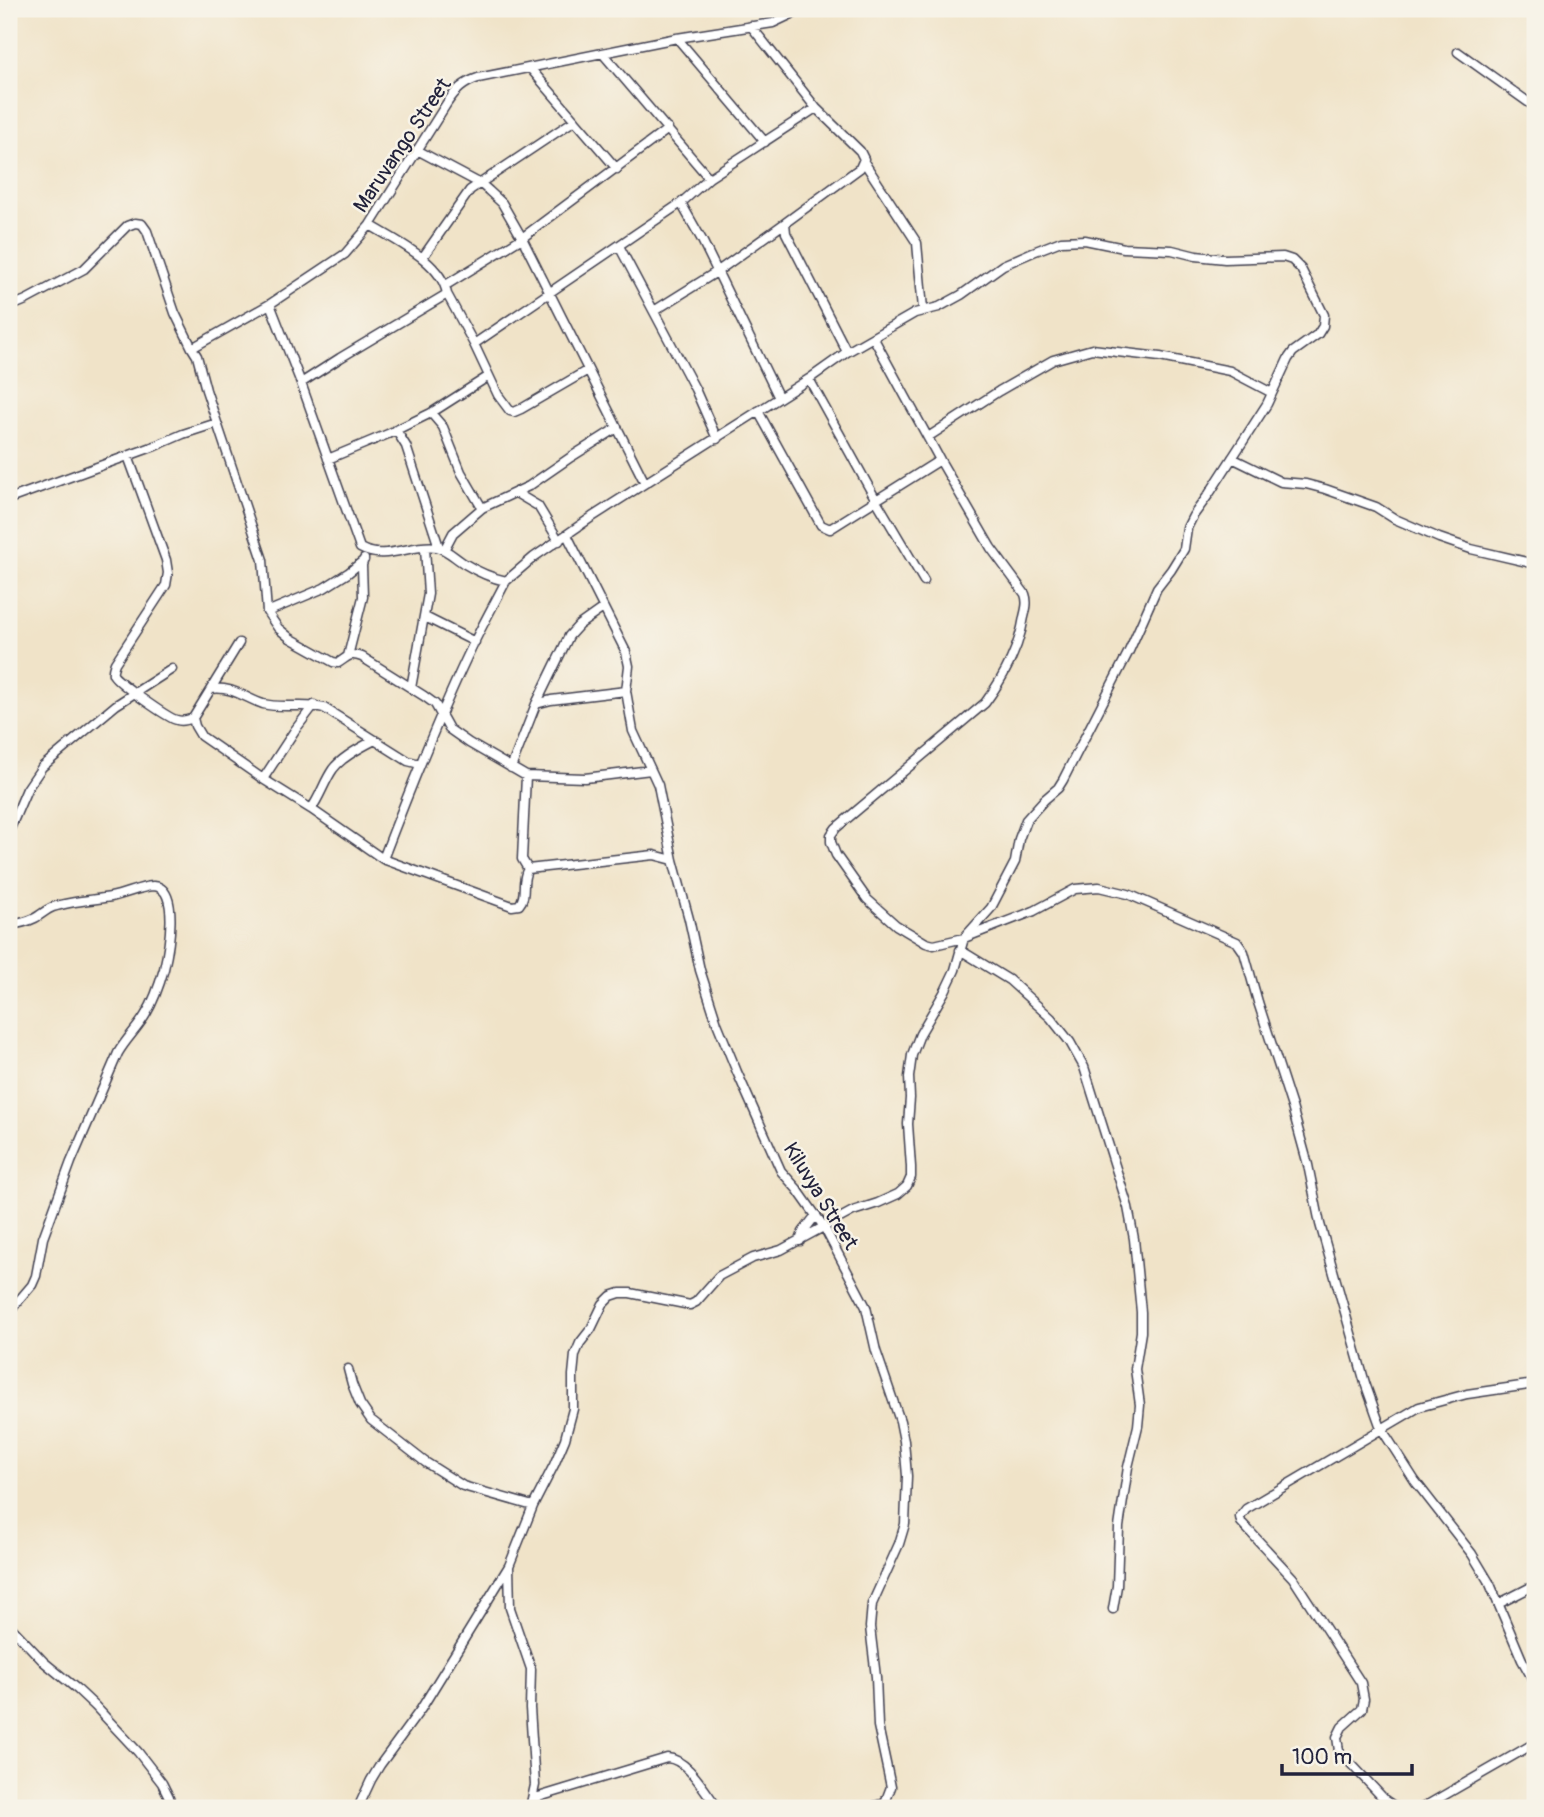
<svg xmlns="http://www.w3.org/2000/svg" width="1544" height="1817" viewBox="0 0 1544 1817" font-family="Pangolin,sans-serif">
<rect width="100%" height="100%" fill="#f7f3e8"/>
<filter id="ink" filterUnits="userSpaceOnUse"><feTurbulence type="fractalNoise" baseFrequency=".0143" numOctaves="2"/><feDisplacementMap in="SourceGraphic" scale="14" xChannelSelector="R" yChannelSelector="G"/><feConvolveMatrix kernelMatrix="1 2 1 2 8 2 1 2 1" color-interpolation-filters="sRGB"/></filter>
<filter id="wash" filterUnits="userSpaceOnUse"><feTurbulence type="fractalNoise" baseFrequency=".00686" numOctaves="4" result="noise"/><feDisplacementMap in="SourceGraphic" scale="28" xChannelSelector="R" yChannelSelector="G"/><feGaussianBlur stdDeviation="1.57" result="paint"/><feColorMatrix in="noise" values="0 0 0 0 0 0 0 0 0 0 0 0 0 0 0 0 0 1.4 0 .05"/><feComposite in="paint" operator="in"/></filter>
<g filter="url(#wash)">
<rect width="100%" height="100%" fill="#f0e3c8"/>
</g>
<g filter="url(#ink)">
<g fill="none" stroke-linecap="round" stroke-linejoin="round">
<defs>
<path id="street" d="M751,26L816,108L860,151L864,159L860,168L785,223L786,233L847,352
M677,38L765,142
M1458,52L1535,107
M603,54L709,178
M530,68L617,169
M417,150L481,184L489,191L502,203L522,238L645,483
M864,162L917,243L923,309
M681,203L702,240L779,398
M370,225C396,241 442,262 447,294L474,344L498,395L510,411L514,412L521,409L588,370
M619,246L695,389L717,439
M423,257L470,190L575,120
M446,285L522,238L668,129
M270,304L301,383L360,548C385,562 411,543 437,547C447,549 456,559 465,564C478,572 492,578 506,581L534,557L592,517L809,379L847,352L915,313L939,307L961,295L1003,265L1033,252L1061,241L1085,240L1124,248L1172,250L1196,256L1225,259L1283,257L1292,260L1301,269L1324,315L1323,326L1318,334L1293,352L1288,359L1267,404L1209,494L1193,516L1187,528L1184,549L1171,570L1157,588L1129,651L1063,780L1058,788L1044,800L1026,820L1019,839L1015,862L991,908L964,938L955,970L945,991L920,1034L912,1055L909,1077L910,1098L908,1124L911,1167V1177L907,1186L898,1194L878,1203L853,1211L781,1250L753,1258L719,1276L696,1302L690,1305L630,1293H620L611,1296L603,1304L591,1329L580,1343L575,1355L573,1375V1409L565,1439L554,1465L533,1506L509,1566L421,1709L380,1765L371,1780L358,1808
M9,307L26,300L84,269L127,226L135,223L142,224L147,231L175,313L192,348L197,356L206,390L263,560L267,612L278,628L290,638L333,662L338,663C348,657 349,652 362,657L424,696L435,704L449,729L469,743L526,776L585,778L651,770
M654,311L718,271L785,223
M873,337L940,460L991,548L1025,594C1028,602 1026,609 1024,617C1019,649 1004,677 985,703L836,828L831,835V842L836,855L867,899L896,925L926,943L934,945L964,938L1034,911L1075,889L1099,887L1128,894L1237,942L1244,952L1258,1002L1292,1107L1308,1165L1320,1224L1365,1383L1381,1428L1415,1481L1472,1554L1490,1584L1522,1660L1535,1683
M474,344L681,203L709,178L816,108
M192,348L270,304L345,254L370,225L447,103C456,90 463,83 478,78L677,38L773,23L792,14L797,9
M809,379L876,500L924,581
M301,383L340,358L447,294
M758,411L821,525L830,529L940,460
M431,413L443,427L461,472L482,508
M396,430L406,446L439,547
M928,437L999,391L1053,360L1092,349L1160,357L1230,371L1272,393
M128,456L166,560L168,573L166,585L115,663C114,666 112,671 113,674C114,680 169,719 177,720C182,722 188,720 193,718
M1232,458L1281,482L1306,484L1325,489L1376,507L1395,519L1439,538L1471,549L1535,564
M328,459L388,434L431,413L489,376
M516,493L538,506L559,541
M9,499L155,446L183,434L217,423
M567,535L626,652L629,666L626,691L633,731L658,785L673,860L689,919L700,970L717,1023L737,1072L781,1171L797,1189L824,1227L866,1307L876,1351L900,1421L904,1441L907,1476L905,1524L899,1544L872,1604L870,1627L876,1677L878,1726L891,1787L883,1808
M444,550L453,533L482,508L529,486L571,457L617,428
M267,612L324,588L348,573L364,560
M425,617L475,642
M239,643L193,718L195,726L201,736L263,779L311,809L383,859L512,906L519,905C528,895 520,881 528,869L654,855L673,860
M348,656L363,597L362,565L364,559
M411,688L428,594L425,548
M211,689C232,686 245,698 263,704C283,709 304,703 324,708L408,761L420,764
M536,704L551,700L626,691
M511,768L536,704L569,636L579,625L603,608
M526,776L522,859L528,869
M263,779L295,730L314,705
M311,809C320,797 324,782 333,769C342,757 361,747 375,740
M9,831L27,789L42,767L116,705L172,669
M383,859C409,791 436,723 467,657C479,631 493,606 506,581
M9,925C17,924 27,922 35,918C41,915 47,909 53,907C70,901 93,900 111,897C126,894 139,887 153,886C181,886 168,952 164,969C160,983 154,1001 146,1014C138,1028 126,1039 118,1053L71,1162L43,1238L36,1276L32,1285L9,1312
M960,950L1009,980L1051,1018L1070,1042L1084,1067L1128,1207L1134,1239L1141,1312V1332L1135,1369L1140,1405L1138,1426L1128,1467L1119,1527L1117,1586L1113,1609
M800,1241L803,1232L816,1215
M348,1369L352,1384L360,1404L371,1420L425,1462L463,1486L533,1506
M509,1566L510,1608L531,1669L530,1708L535,1785L530,1808
M1498,1604L1535,1585
M9,1625L44,1662L78,1690L95,1706L138,1752L162,1783L169,1797L172,1808
M532,1799L667,1758C688,1759 705,1792 718,1808
M867,1808L885,1803
M1397,1808L1385,1800L1339,1751L1337,1737L1342,1727L1362,1709L1364,1699L1361,1683L1293,1578L1241,1522L1240,1517L1246,1509L1419,1407L1467,1394L1535,1384
M1422,1808L1535,1743"/>
</defs>
<use href="#street" stroke="#413f50" stroke-width="11"/>
<use href="#street" stroke="#fff" stroke-width="8"/>
</g>
</g>
<g text-anchor="middle" stroke-width="5" stroke-linejoin="round" paint-order="stroke">
<g font-size="21" fill="#22223b" stroke="#f7f3e8">
<text transform="translate(402 145) rotate(-56)" y="7">Maruvango Street</text>
<text transform="translate(821 1196) rotate(58)" y="7">Kiluvya Street</text>
</g>
</g>
<rect width="1544" height="1817" fill="none" stroke="#f7f3e8" stroke-width="35"/>
<path d="M1282 1764v10h130v-10" fill="none" stroke="#22223b" stroke-width="3.5"/>
<text x="1292" y="1764" font-size="21" fill="#22223b" stroke="#f7f3e8" stroke-width="5" paint-order="stroke">100 m</text>
</svg>
